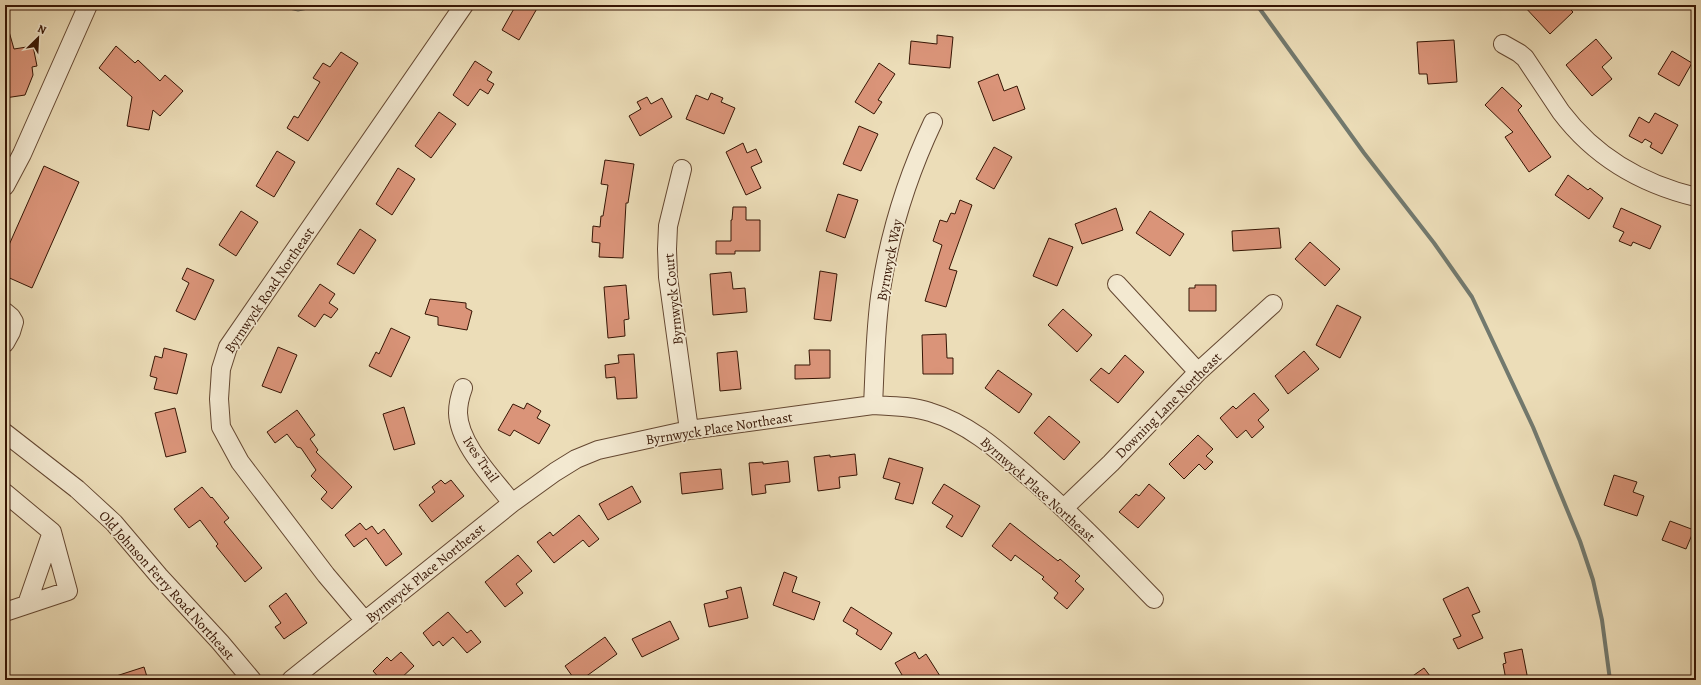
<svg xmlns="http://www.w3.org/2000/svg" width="1701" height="685" viewBox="0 0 1701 685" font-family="Alegreya,serif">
<rect width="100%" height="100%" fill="#ecddb8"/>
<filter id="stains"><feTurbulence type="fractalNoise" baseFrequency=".005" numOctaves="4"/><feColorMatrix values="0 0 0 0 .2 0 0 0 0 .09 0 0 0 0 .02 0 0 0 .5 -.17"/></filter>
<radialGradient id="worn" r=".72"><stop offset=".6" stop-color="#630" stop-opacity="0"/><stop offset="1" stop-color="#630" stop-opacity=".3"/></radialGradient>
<path fill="#9abbb5" stroke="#72796e" d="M272,5H311L308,9L298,11Z"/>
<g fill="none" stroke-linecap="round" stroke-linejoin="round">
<path stroke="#72796e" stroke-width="4" d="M1257,5L1364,153L1434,243L1472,297L1533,427L1580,541L1593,580L1602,620L1610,680"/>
</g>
<path fill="#da9479" stroke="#361504" d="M516,5H539L519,40L502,30Z
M1523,5H1566L1573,12L1550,34Z
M8,28L14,49L33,46L37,66L32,67L33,75L25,95L5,98V29Z
M937,35L953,37L950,68L909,64L911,41L937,44Z
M1596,39L1612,58L1602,67L1612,79L1592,96L1566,65Z
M1454,40L1457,82L1428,84L1427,74H1419L1417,42Z
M116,46L135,63L138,60L160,81L165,75L183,91L160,116L153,110L149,130L127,126L132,97L99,68Z
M1672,51L1692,63L1679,86L1658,74Z
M341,52L358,63L308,141L287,128L294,116L298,118L320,82L313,78L323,63L330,67Z
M475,61L492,72L487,80L494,84L488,94L480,89L468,106L453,95Z
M879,63L895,74L878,100L882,102L874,114L855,102Z
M998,74L1004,91L1017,86L1025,109L993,121L978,82Z
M1502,87L1522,106L1518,110L1551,157L1529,172L1505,137L1513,132L1485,105Z
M711,93L723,98L721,102L735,108L724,134L686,119L696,95L708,100Z
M647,97L651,104L662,98L672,117L640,136L629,116L641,109L637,102Z
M439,112L456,124L431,158L415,146Z
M1655,113L1678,125L1662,154L1650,147L1652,143L1645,139L1642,143L1629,136L1639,117L1649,123Z
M859,126L878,134L861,171L843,164Z
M743,143L747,153L756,149L762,162L751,167L761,188L746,195L726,152Z
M994,147L1012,157L994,189L976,179Z
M277,151L295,162L274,197L256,186Z
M605,160L634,164L628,203H626L623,258L599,257L600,243L592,242L593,226L600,227L601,216H603L608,185L601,184Z
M44,166L79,182L32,288L5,276V254Z
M398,168L415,179L392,215L376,204Z
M1568,175L1588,190L1590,188L1603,198L1589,219L1555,195Z
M838,194L858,200L845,238L826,231Z
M960,200L972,205L949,269L957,271L946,307L925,301L942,245L933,241L940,220L947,222L951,213L955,214Z
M733,207H746V220H760V251H735V254H716V241H731V220H732Z
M1116,208L1123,230L1082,244L1075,224Z
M1621,208L1661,226L1650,249L1633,242L1631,246L1619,241L1624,232L1613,227Z
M241,211L258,222L236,256L219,245Z
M1150,211L1184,234L1170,256L1136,233Z
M1279,228L1281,248L1233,251L1232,231Z
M360,229L376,240L354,274L337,264Z
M1049,238L1073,247L1057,286L1033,276Z
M1310,242L1340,269L1325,286L1295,259Z
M187,268L214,280L195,320L176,311L189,283L182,279Z
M820,271L837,274L831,321L814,319Z
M731,272L733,289L745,288L747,312L713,315L710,274Z
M320,284L335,294L329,303L338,309L331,318L324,314L315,327L298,316Z
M626,285L629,319L624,320L625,336L608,338L604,287Z
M1195,285H1216V311H1189V288H1195Z
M430,299L466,303V308L472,311L467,330L438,325V317L425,314Z
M1337,305L1361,317L1340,358L1316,345Z
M1063,309L1092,335L1077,352L1048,325Z
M391,328L410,337L391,377L369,366L376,352L379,354Z
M946,334L947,358H953V374H923L922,335Z
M278,347L297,355L281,393L262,386Z
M164,348L187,354L177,394L154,389L157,378L150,376L155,356L162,358Z
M809,350H830V378L795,379V365H810Z
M737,351L741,389L720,391L717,353Z
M1304,351L1319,369L1288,394L1275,376Z
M634,354L637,398L617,399L615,377L606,378L605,365L619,363L618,355Z
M1125,355L1144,372L1118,403L1090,380L1101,368L1109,374Z
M998,370L1032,394L1019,413L985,388Z
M1254,393L1269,410L1258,420L1264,427L1252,438L1246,430L1237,438L1220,418L1233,406L1236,409Z
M527,403L541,411L537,418L550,425L539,444L514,430L510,436L498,430L513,404L524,409Z
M404,407L415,444L394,450L383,414Z
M175,408L186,452L166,457L155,413Z
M297,410L315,435L310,439L318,450L316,452L352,487L332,509L321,499L327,492L311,476L316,470L301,448L297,447L287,434L275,443L267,432Z
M1049,416L1080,442L1064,460L1034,433Z
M1198,435L1213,449L1206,456L1213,462L1205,470L1199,464L1184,479L1169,464Z
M855,454L857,475L839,477L840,488L818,491L814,457L830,455V457Z
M889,458L923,468L913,504L895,499L900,483L883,478Z
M788,461L790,482L765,485L766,493L752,495L749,463L763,462V464Z
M721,469L723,489L682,494L680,473Z
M1614,475L1637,482L1633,492L1644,496L1637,516L1604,505Z
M441,480L445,484L451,480L464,496L432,522L419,505L435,492L432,487Z
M944,484L980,506L962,537L946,527L953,516L932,503Z
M1149,484L1165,498L1138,528L1119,512L1136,494L1139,496Z
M632,486L641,502L608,520L599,504Z
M202,487L211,498L212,497L229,518L224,522L262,568L245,582L216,546L218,544L200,520L189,528L174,509Z
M579,515L599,539L589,547L583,540L554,563L537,542L550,532L553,536Z
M1670,521L1694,530L1686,549L1662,540Z
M360,523L366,530L372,526L378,534L384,529L402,554L386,566L366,538L354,547L345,535Z
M1010,523L1058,561L1060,559L1080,576L1075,581L1084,589L1067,609L1054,598L1058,593L1042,579L1044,577L1015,555L1011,561L992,546Z
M518,555L532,571L516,584L523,593L505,607L485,582Z
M784,572L797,577L792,592L820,602L814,620L773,605Z
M741,587L748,618L709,627L704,604L728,598L726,591Z
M1468,587L1480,612L1472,615L1483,638L1458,649L1453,639L1461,636L1443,599Z
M286,593L307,623L284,639L275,627L281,623L269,606Z
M851,607L892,633L881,650L856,634L858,630L843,621Z
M448,612L467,633L471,630L481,642L467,653L453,637L443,646L439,641L433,646L423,633Z
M670,621L679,639L642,657L632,639Z
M605,637L617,654L581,680H575L565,666Z
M1522,649L1528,680H1506L1503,664L1506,663L1504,653Z
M401,652L414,666L399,680H381L373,671L387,657L391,661Z
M915,652L919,659L926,654L940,676L933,680H905L895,663Z
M144,667L148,680H111L110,678Z
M1424,668L1433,680H1407Z"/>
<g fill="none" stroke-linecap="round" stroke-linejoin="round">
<defs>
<path id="minor" d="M1503,44L1519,53L1525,58C1537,76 1549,94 1561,112C1595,157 1642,184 1696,197
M682,169L668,226L667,249L668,277L689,430
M5,186L22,154L88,5
M1117,284L1198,372
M5,312L11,317L14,322L11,332L5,343
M463,388C460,396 458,404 458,413C459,445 494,479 512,503
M873,405C875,367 875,328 881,290C890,231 908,175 933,122
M5,433L77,489L114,523L159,576L220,642L252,680
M5,493L52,532L68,591L5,612
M1064,508L1111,463L1198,372L1273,304
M27,604L52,532
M365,621L326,575L240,462L221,427L219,399L221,369L228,347L464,5
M291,680L512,503L555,472L576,459L598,450L689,430L873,405C892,406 912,406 930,412C970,424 1000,452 1030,478C1074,516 1114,558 1154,599"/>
</defs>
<use href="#minor" stroke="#644731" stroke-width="20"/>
<use href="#minor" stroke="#f3e9d1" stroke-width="18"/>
</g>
<g text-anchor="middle" stroke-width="3.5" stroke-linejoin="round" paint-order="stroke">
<g font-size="14" fill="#361504" stroke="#f3e9d1">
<text transform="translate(889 260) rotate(-79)" y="5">Byrnwyck Way</text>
<text transform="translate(269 290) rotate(-56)" y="5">Byrnwyck Road Northeast</text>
<text transform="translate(673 299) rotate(-96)" y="5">Byrnwyck Court</text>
<text transform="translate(1168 405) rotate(-45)" y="5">Downing Lane Northeast</text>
<text transform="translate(719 428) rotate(-9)" y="5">Byrnwyck Place Northeast</text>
<text transform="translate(481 459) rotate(56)" y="5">Ives Trail</text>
<text transform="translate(1038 489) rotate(42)" y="5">Byrnwyck Place Northeast</text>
<text transform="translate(425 573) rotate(-39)" y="5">Byrnwyck Place Northeast</text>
<text transform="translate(167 585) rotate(48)" y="5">Old Johnson Ferry Road Northeast</text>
</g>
</g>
<rect width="1701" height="685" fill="none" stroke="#ecddb8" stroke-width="20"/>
<rect x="6" y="6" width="1689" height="673" fill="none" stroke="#361504" stroke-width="2"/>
<rect x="10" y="10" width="1681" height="665" fill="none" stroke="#361504"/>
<g transform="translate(38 38) rotate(24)" stroke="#f3e9d1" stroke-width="3" paint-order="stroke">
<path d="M0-3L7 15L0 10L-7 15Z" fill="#361504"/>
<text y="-6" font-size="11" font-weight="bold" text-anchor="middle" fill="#361504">N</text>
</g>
<rect width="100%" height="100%" filter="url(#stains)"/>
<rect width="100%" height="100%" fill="url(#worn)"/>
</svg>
